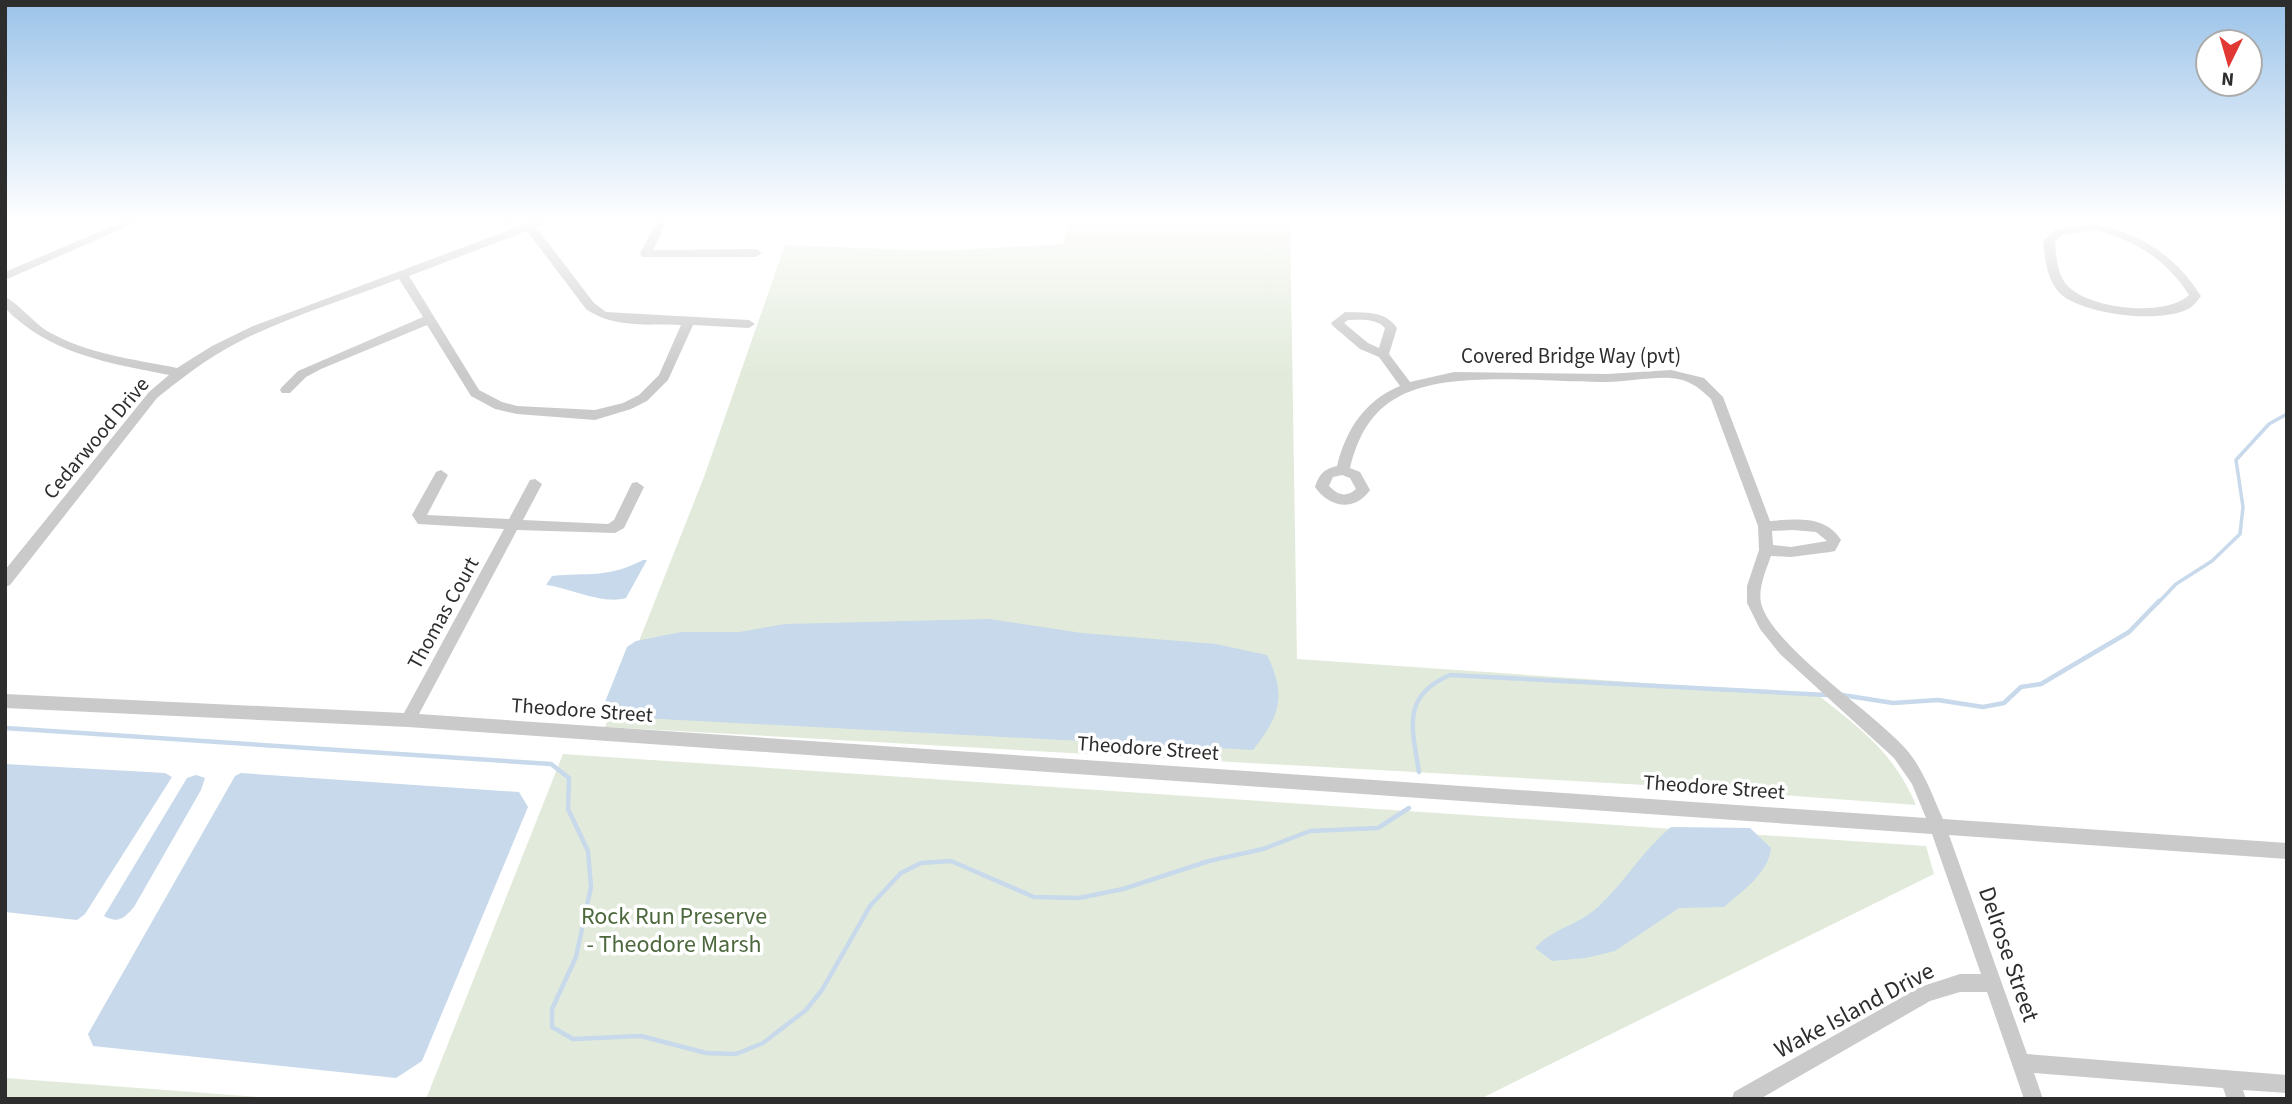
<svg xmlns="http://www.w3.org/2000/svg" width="2292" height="1104" viewBox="0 0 2292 1104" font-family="'Source Sans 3',sans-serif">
<rect width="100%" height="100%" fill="#fff"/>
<path fill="#e2ebdb" d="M1067,219H1290L1297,659L1818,695C1861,729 1894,753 1916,805L1645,785L605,727L704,477L785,245L937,251L1064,244Z
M563,754L1926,846L1934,874L1480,1099H426Z
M5,1078L285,1099H5Z"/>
<path fill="#c7d9ea" d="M643,560H647L626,598C603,605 570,588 546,585L552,576C589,572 606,579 643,560Z
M989,619L1082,633L1216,644L1267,655C1287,697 1280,715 1253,750L641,718L606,711L605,702L627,647L636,641L681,632H739L785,624Z
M5,764L165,773L172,777L85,914L77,920L5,912Z
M241,773L519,792L528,807L422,1061L396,1078L93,1046L88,1034L235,776Z
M196,775L205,778L201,790L134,907C124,918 119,924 104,916L187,778Z
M1671,827L1750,828L1771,848C1769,873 1742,891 1724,907L1679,908L1615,951L1586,958L1552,961L1535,948C1553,928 1579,925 1598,907C1625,882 1643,850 1671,827Z"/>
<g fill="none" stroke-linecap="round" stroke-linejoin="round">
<path stroke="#c7d9ea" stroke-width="3.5" d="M2158,603L2176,584L2212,561L2240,534L2243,507L2236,460L2269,424L2287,414"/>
<path stroke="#c7d9ea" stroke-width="4.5" d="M1842,695L1893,703L1938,700L1983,707L2004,703L2021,687L2041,684L2129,632L2159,601
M5,728L551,764L569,778L568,809L588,851L591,887L576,957L552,1009V1027L573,1039L641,1036L706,1053L736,1054L763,1043L806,1010L822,990L870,906L901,873L921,863L951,861L1034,897L1079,898L1123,889L1209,861L1263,849L1310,831L1378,828L1409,808
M1419,772C1412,728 1401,696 1450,675L1827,695"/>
<path fill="#cacaca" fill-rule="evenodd" d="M129,219H144L5,280V272Z
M503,219H520L504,225L498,222Z
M539,219H553L552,221L536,227L594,303L606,312L749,320L755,324L749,328L693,325L668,380L647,401L631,409L595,420L517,414L495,409L471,396L427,325L321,369L306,377L290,393H282L280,390L282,387L298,371L423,317L399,279C342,301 270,322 219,353C197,366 177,382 157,398L10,585L5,587V570L149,392L169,375C109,363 49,354 5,308V297C18,303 33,322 47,331C87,354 133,359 177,368L212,346L253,326ZM527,231L586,309C612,328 650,324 681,325L659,375L639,395L623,403L595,410L517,406L502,402L479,390L409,276Z
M657,219H668L653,250L756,249L762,253L756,257H642L640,254Z
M2093,224C2140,233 2175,255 2201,296C2198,300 2194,305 2190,308C2161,324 2089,315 2063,296C2047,283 2045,260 2043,241L2055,230ZM2093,230C2134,239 2167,260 2189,295C2165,318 2086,309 2066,284C2057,273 2056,255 2055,242L2062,235Z
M1345,312C1365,313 1385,310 1397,328L1389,354L1410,382L1454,372L1607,374L1671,370L1704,378L1723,397L1770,521C1795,519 1826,515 1841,540L1835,551L1830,552L1791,557L1771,556C1766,570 1758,588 1761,603C1772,646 1873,712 1905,748C1923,768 1932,795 1943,819L2287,843V859L1949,835L2027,1054L2287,1075V1093L2243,1090L2246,1099H2227L2223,1088L2034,1073L2043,1099H2024L1987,992H1960L1930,1001L1760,1099H1732L1734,1092L1920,987L1960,974H1981L1932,834L408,727L5,708V694L404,713L504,529L418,524L412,515L436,472L441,470L448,475L427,515L509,519L530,480L535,479L542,484L523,520L608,524L614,520L632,483L637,482L644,487L624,528L615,533L517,530L419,714L1926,818L1912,784L1894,758L1780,654L1760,629L1747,603V586L1759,550L1758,526L1711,399C1698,387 1689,379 1670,378C1649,377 1627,382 1606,382C1547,383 1451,369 1400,396C1371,411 1358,436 1350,468L1360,472L1370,490C1355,512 1329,508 1315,487C1319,474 1324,469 1337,466C1346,430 1364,401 1400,386L1379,357L1360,349L1333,326L1331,323ZM1348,320C1362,320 1375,318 1385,328L1379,348L1368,343L1344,323ZM1342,475L1350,478L1356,489C1346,498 1338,495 1329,486L1333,477ZM1793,530L1816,532L1827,541L1791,547L1773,545L1772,531Z"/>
<path fill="#a5a5a5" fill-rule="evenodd" d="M2276,219H2287V227Z"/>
</g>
<linearGradient id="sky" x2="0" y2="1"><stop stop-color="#9bc3e9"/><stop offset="0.59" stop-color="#fff"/><stop offset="1" stop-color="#fff" stop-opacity="0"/></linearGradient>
<rect width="2292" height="373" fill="url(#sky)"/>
<g text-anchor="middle" stroke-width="7" stroke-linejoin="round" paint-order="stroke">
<g font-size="21" fill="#2d2d2d" stroke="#fff">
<text x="1571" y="363">Covered Bridge Way (pvt)</text>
<text transform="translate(96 438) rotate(-50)" y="7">Cedarwood Drive</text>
<text transform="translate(443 613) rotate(-61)" y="7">Thomas Court</text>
<text transform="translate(582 710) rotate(4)" y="7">Theodore Street</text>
<text transform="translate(1148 748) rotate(4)" y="7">Theodore Street</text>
<text transform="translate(1714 787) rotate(4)" y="7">Theodore Street</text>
</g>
<g font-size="24" fill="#4c683c" stroke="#fff">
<text x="674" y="924">Rock Run Preserve<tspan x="674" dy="28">- Theodore Marsh</tspan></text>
</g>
<g font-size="24" fill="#2d2d2d" stroke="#fff">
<text transform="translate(2009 954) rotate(71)" y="8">Delrose Street</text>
<text transform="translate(1854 1010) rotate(-28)" y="8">Wake Island Drive</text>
</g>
</g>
<rect width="2292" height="1104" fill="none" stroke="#2d2d2d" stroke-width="14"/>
<g transform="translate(2229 63) rotate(185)"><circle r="33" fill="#ffffff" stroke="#ababab" stroke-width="2"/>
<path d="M0-5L12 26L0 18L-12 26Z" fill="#e13833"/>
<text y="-10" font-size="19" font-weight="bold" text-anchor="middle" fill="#2d2d2d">N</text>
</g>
</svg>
